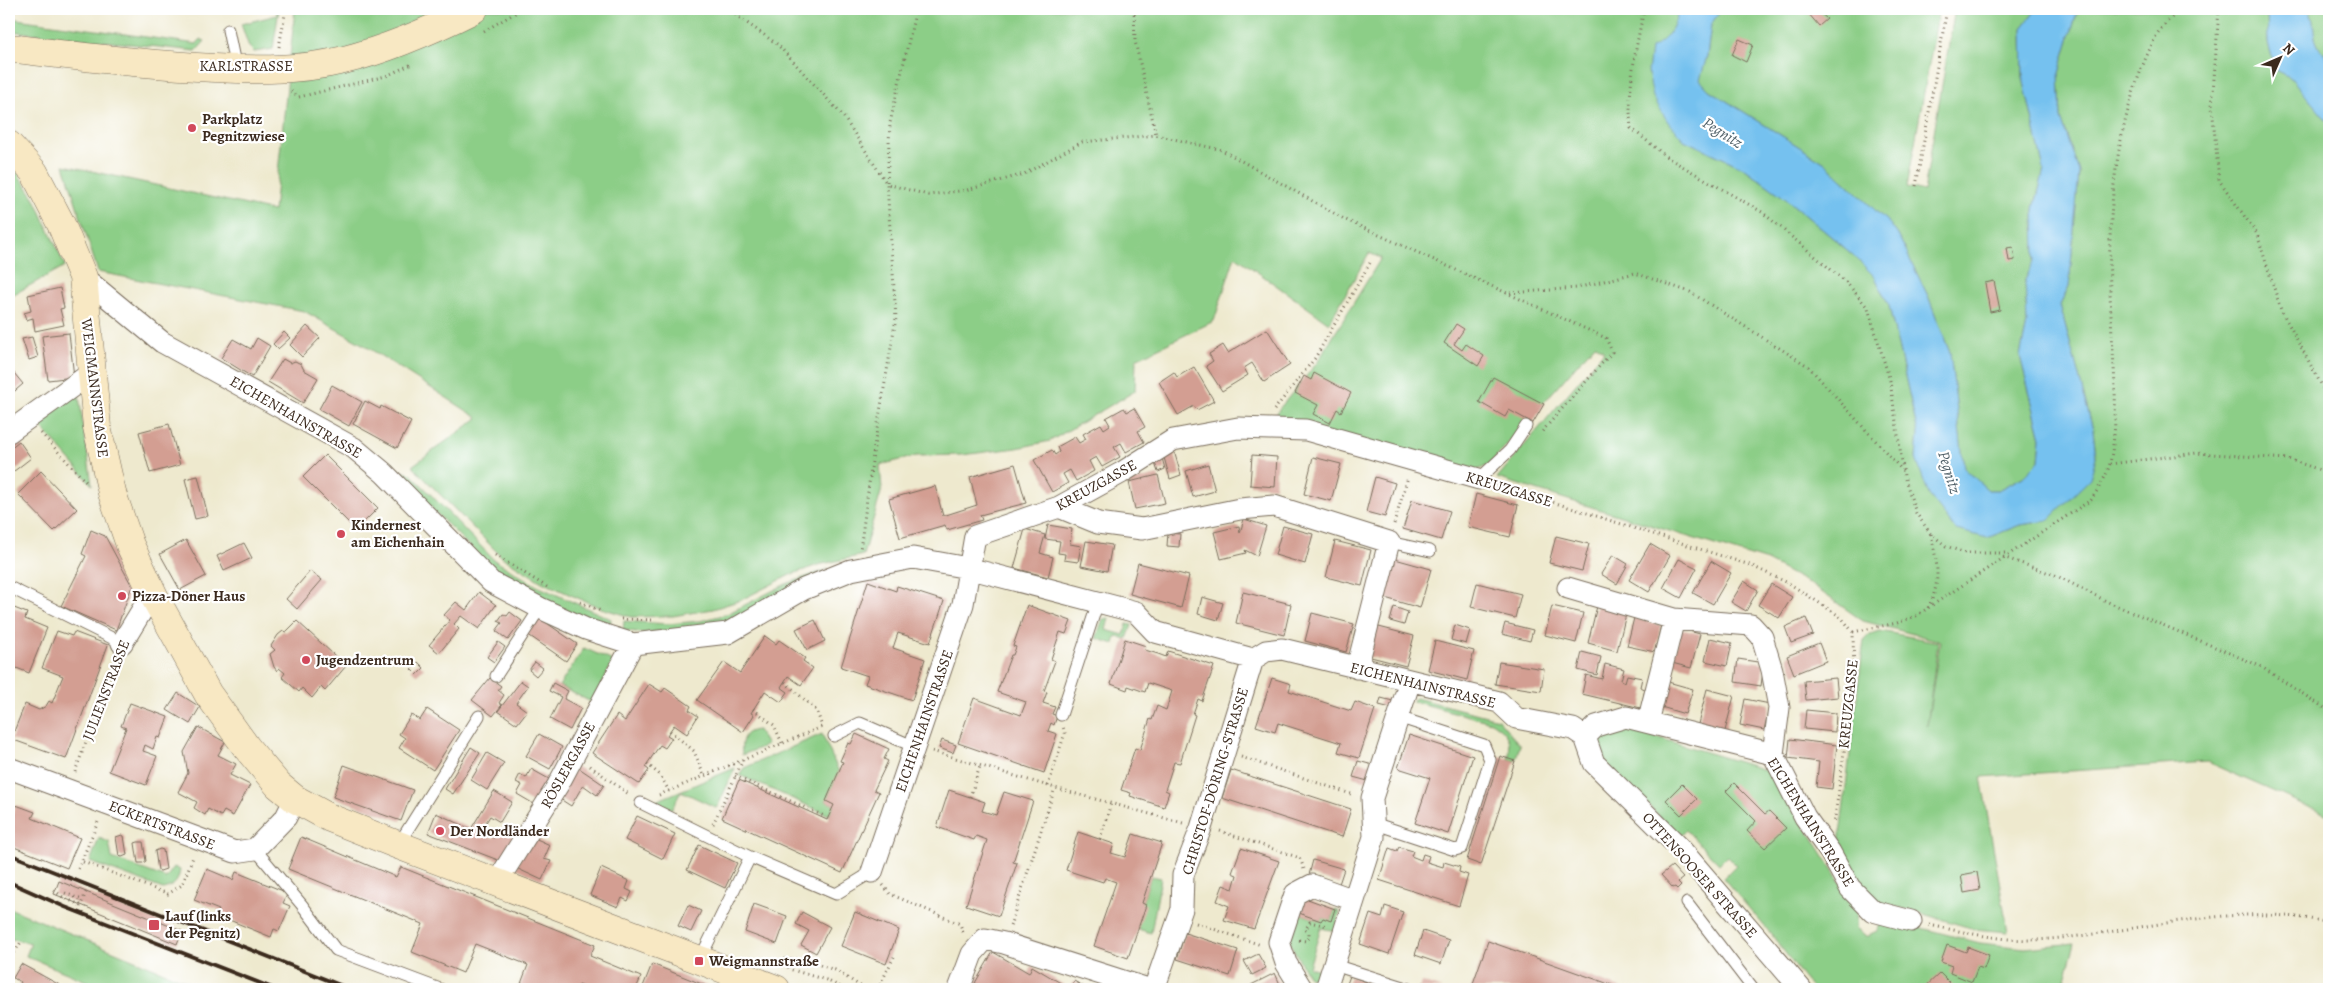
<svg xmlns="http://www.w3.org/2000/svg" width="2338" height="998" viewBox="0 0 2338 998" font-family="Alegreya,serif">
<rect width="100%" height="100%" fill="#fff"/>
<filter id="ink" filterUnits="userSpaceOnUse"><feTurbulence type="fractalNoise" baseFrequency=".02" numOctaves="2"/><feDisplacementMap in="SourceGraphic" scale="10" xChannelSelector="R" yChannelSelector="G"/><feConvolveMatrix kernelMatrix="1 2 1 2 8 2 1 2 1" color-interpolation-filters="sRGB"/></filter>
<filter id="wash" filterUnits="userSpaceOnUse"><feTurbulence type="fractalNoise" baseFrequency=".0096" numOctaves="4" result="noise"/><feDisplacementMap in="SourceGraphic" scale="20" xChannelSelector="R" yChannelSelector="G"/><feGaussianBlur stdDeviation="1.12" result="paint"/><feColorMatrix in="noise" values="0 0 0 0 0 0 0 0 0 0 0 0 0 0 0 0 0 1.4 0 .05"/><feComposite in="paint" operator="in"/></filter>
<g filter="url(#wash)">
<rect width="100%" height="100%" fill="#eee9ce"/>
<path fill="#8cce87" stroke="#647c52" d="M276,9H279L273,49L254,52L249,47L241,24L277,15Z
M295,9H1679L1673,30L1661,43L1684,140L1744,168L1786,199L1852,254L1875,277L1889,306L1918,433L1916,459L1987,538L2020,525L2047,521L2096,457L2093,430L2060,305L2069,287L2079,172L2061,118L2059,73L2078,9H2267L2268,43L2276,70L2290,76L2329,123V816L2207,762L1981,777L2008,932L1974,929L1910,910L1883,904L1870,898L1850,877L1838,851L1864,640L1870,634L1880,631L1938,642L1927,726L1940,641L1863,621L1810,584L1767,561L1497,478L1604,351L1595,344L1489,465L1473,472L1272,425L1279,409L1317,363L1381,258L1369,253L1329,323L1235,256L1214,321L1136,359L1135,391L1050,441L1017,448L962,455L917,456L880,465L882,489L863,555L818,565L790,575L741,600L713,609L673,616L631,617L601,608L571,595L542,582L502,557L412,466L478,418L364,345L304,311L98,272L64,165L274,211Z
M1722,9H1939L1907,187L1924,191L1955,9H2037L2022,28L2023,78L2044,170L2034,209L2035,260L2025,280L2027,323L2020,356L2041,438L2039,461L2023,477L1998,490H1988L1964,469L1950,353L1928,296L1898,235L1890,224L1825,163L1709,90L1699,80L1707,56L1711,24Z
M2309,9H2329V60C2307,36 2319,33 2309,9Z
M9,18L197,44L200,39L205,41L196,51L9,31Z
M9,162L34,197L65,266L9,297Z
M78,390L92,485L36,421Z
M391,468L411,474L494,560L537,586L611,619L610,627L594,623L504,581Z
M828,569L735,621L710,627L643,633L623,630L624,621L668,624L700,621L727,614L786,584Z
M1109,618L1106,630L1124,635L1127,624L1132,625L1127,639L1116,636L1114,644L1096,638L1103,619Z
M584,648L613,661L593,703L559,686Z
M1416,698L1498,719L1520,745L1515,761L1508,759C1513,741 1506,731 1491,722L1412,701Z
M1620,726L1762,769L1774,776L1857,909L1856,928L1866,936L1877,931L1882,921H1894L1980,943L2025,948L2075,943L2062,989H1812L1772,935L1723,878L1736,865L1727,856L1719,864L1686,830L1679,836L1601,758L1595,746L1597,736Z
M758,730L767,745L742,755C741,741 742,731 758,730Z
M822,734L839,772L826,801L834,805L829,815L739,775L744,768Z
M735,768L717,808L681,791L672,809L656,801Z
M99,838L109,842L112,858L166,878L174,867L180,870C178,882 175,886 163,889L90,862Z
M1151,876L1161,878L1151,933L1138,929L1142,903Z
M9,908L205,989H105L26,956L31,943L12,939L9,943Z
M1335,909L1340,912L1335,931L1321,928L1309,967L1323,971L1320,976L1311,978L1308,976L1289,941L1299,913L1321,921L1323,918L1331,920Z"/>
<path fill="#75c1ef" stroke="#587686" d="M1679,9H1722L1711,24L1707,56L1700,80L1709,90L1825,163L1890,224L1898,235L1928,296L1950,353L1964,468L1988,490H1998L2023,477L2039,461L2041,438L2020,356L2027,323L2025,280L2035,260L2034,209L2044,170L2023,78L2022,28L2037,9H2078L2059,73L2061,118L2079,172L2069,287L2060,305L2093,430L2096,457L2090,479L2047,521L2020,525L1987,538L1956,530L1929,495L1916,459L1918,433L1889,306L1875,277L1852,254L1786,199L1744,168L1684,140L1668,122L1653,97L1648,72L1651,48C1669,39 1674,27 1679,9Z
M2267,9H2309C2319,33 2307,36 2329,60V123L2290,77L2276,70L2268,43Z"/>
<g id="blocks">
<path fill="#d39e92" d="M1812,9H1816L1827,19L1819,26L1808,13Z
M1739,39L1753,45L1746,62L1732,55Z
M2013,247L2015,260L2009,261L2007,248Z
M1994,281L2000,310L1990,312L1985,283Z
M60,288L64,308L60,309L64,325L35,331L33,318L26,320L24,313L31,311L28,295Z
M1456,324L1464,329L1454,344L1462,350L1466,344L1484,356L1478,366L1444,343Z
M307,326L320,338L302,357L290,345Z
M1267,329L1290,365L1264,382L1252,363L1244,368L1248,375L1222,391L1206,366L1213,361L1209,354L1223,345L1228,353Z
M284,332L290,338L278,349L273,344Z
M69,333L74,377L48,380L42,336Z
M32,337L38,357L29,360L22,339Z
M257,338L270,346L252,377L221,358L233,339L251,349Z
M283,359L290,363L295,361L301,364L304,370L318,378L303,403L268,382Z
M1194,367L1214,401L1197,410L1194,406L1178,415L1159,382L1174,372L1177,377Z
M14,373L23,384L9,396V378Z
M1314,373L1351,393L1341,412L1337,409L1330,423L1313,414L1318,405L1295,393L1304,376L1311,380Z
M1493,377L1544,404L1533,423L1509,410L1505,417L1479,402Z
M332,385L362,402L349,426L319,409Z
M365,401L380,409L381,406L411,422L397,448L353,424Z
M1124,408L1127,412L1134,408L1145,427L1138,431L1144,442L1126,452L1121,443L1114,447L1120,457L1102,467L1096,457L1089,461L1094,471L1076,481L1070,470L1063,474L1068,483L1052,492L1034,460L1052,450L1055,455L1059,452L1057,447L1075,437L1079,443L1086,439L1083,434L1101,424L1104,429L1110,425L1106,418Z
M169,424L180,465L150,473L139,432Z
M19,441L31,458L9,475V449Z
M1174,451L1181,475L1170,479L1163,454Z
M325,455L378,508L356,530L303,477Z
M1252,455L1277,457L1275,487L1250,485Z
M1313,457L1341,464L1331,501L1304,494Z
M1162,458L1165,469L1158,472L1154,460Z
M1015,464L1026,503L980,515L982,520L947,530L945,525L900,538L889,499L935,486L943,516L977,505L970,477Z
M1208,464L1215,491L1193,497L1186,471Z
M41,471L77,509L54,531L18,494Z
M1158,475L1165,503L1135,509L1129,482Z
M198,476L208,516L195,519L185,479Z
M1375,477L1395,483L1385,517L1366,512Z
M1476,494L1518,505L1510,537L1468,527Z
M1412,500L1450,511L1441,540L1403,529Z
M1244,519L1266,526L1257,556L1245,550L1246,553L1221,559L1214,532L1239,526L1240,533Z
M1048,525L1072,529L1070,544L1081,546L1078,562L1064,560L1065,554L1058,553L1060,541L1045,539Z
M1283,526L1313,534L1305,564L1275,555Z
M1025,529L1045,535L1040,553L1053,557L1048,577L1014,568Z
M91,530L105,536L132,586L116,630L61,606L86,556L82,554Z
M1168,533L1180,534L1179,547L1167,546Z
M1556,536L1589,544L1582,571L1549,563Z
M186,540L206,576L180,590L160,554Z
M1086,541L1112,545L1107,571L1081,566Z
M1335,541L1371,550L1362,586L1326,577Z
M244,543L252,558L224,571L217,556Z
M1650,544L1670,556L1649,592L1629,580Z
M1613,555L1628,564L1617,584L1601,574Z
M1395,559L1431,569L1420,608L1385,598Z
M1679,559L1697,568L1681,598L1663,588Z
M1711,561L1731,573L1713,604L1693,593Z
M1138,563L1189,576L1181,608L1130,594Z
M310,571L322,580L297,609L286,599Z
M868,581L896,591L897,586L944,601L930,643L898,633L893,648L925,659L912,700L865,684L868,676L841,667Z
M1744,581L1758,590L1746,611L1731,602Z
M1477,583L1521,594L1515,618L1471,607Z
M1771,584L1792,597L1779,618L1758,605Z
M479,592L496,605L479,629L461,616L454,624L459,629L439,653L429,645L450,620L444,615L456,602L466,610Z
M1243,592L1291,604L1284,635L1236,623Z
M1202,597L1223,603L1218,620L1198,614Z
M1027,605L1071,621L1066,634L1060,632L1051,659L1055,661L1044,691L1047,692L1043,703L1055,707L1052,714L1057,716L1054,725L1051,723L1048,731L1057,734L1044,773L958,743L974,698L1021,715L1026,702L997,692L1011,655H1013L1016,647L1013,646Z
M9,606L27,613L25,619L47,628L29,673L9,665Z
M1552,606L1583,613L1576,643L1545,635Z
M1597,606L1626,614L1617,651L1588,643Z
M1394,607L1408,612L1404,625L1390,621Z
M510,612L522,621L508,640L496,631L502,623L498,621L503,614L507,616Z
M1312,613L1354,624L1346,652L1305,641Z
M538,617L577,644L566,661L527,634Z
M1634,618L1661,625L1655,652L1627,646Z
M1806,618L1813,635L1791,643L1785,627Z
M815,620L825,641L807,650L796,629Z
M297,621L346,666L325,691L321,687L312,698L302,688L299,692L282,677L285,673L279,668L277,671L274,667L270,654L275,650L271,646L278,635L283,631L286,632Z
M1505,623L1533,630L1530,641L1502,634Z
M1455,625L1470,630L1466,644L1451,640Z
M1375,626L1414,636L1406,666L1367,656Z
M1681,629L1700,634L1691,668L1672,663Z
M57,631L72,636L74,632L108,645L66,759L11,739L25,704L39,710L46,706L49,701L52,703L63,676L42,668Z
M765,636L776,644L779,640L805,658L803,661L813,668L801,685L788,676L781,687L788,692L781,702L765,691L751,713L754,715L743,732L697,700L724,662L740,673Z
M1710,638L1732,643L1727,666L1705,661Z
M1125,639L1146,646L1145,650L1158,654L1166,657L1168,651L1214,666L1202,701L1198,699L1193,714L1195,715L1180,763L1174,762L1165,790L1169,792L1164,807L1130,796L1131,793L1121,790L1135,748L1140,750L1150,719L1152,720L1157,706L1166,710L1172,691L1148,683L1145,692L1128,686L1127,690L1111,684Z
M1435,641L1474,651L1467,680L1428,670Z
M498,642L505,647L494,662L487,657Z
M1819,643L1826,661L1794,674L1787,656Z
M1582,652L1601,657L1597,675L1578,670Z
M1738,659L1764,663L1761,686L1735,682Z
M418,662L424,668L417,675L411,669Z
M535,662L543,668L536,676L529,670Z
M1499,662L1544,669L1541,691L1495,684Z
M1605,664L1624,669L1621,680L1625,682L1627,675L1642,678L1640,687L1645,689L1641,708L1582,694L1586,675L1602,679Z
M490,678L501,686L498,690L504,695L499,703L502,705L493,716L472,700Z
M1272,678L1291,684L1289,691L1351,711L1355,702L1375,709L1359,758L1338,752L1341,743L1278,723L1275,732L1256,726Z
M1836,678L1838,697L1806,700L1804,681Z
M521,681L528,686L516,703L527,711L517,724L498,711Z
M1668,682L1693,689L1685,714L1661,707Z
M553,683L568,691L564,699L581,708L570,730L550,719L561,697L549,691Z
M649,684L662,692L665,688L691,706L689,710L698,716L687,734L674,725L667,735L672,738L665,748L660,745L645,767L649,770L639,784L592,753L617,715L625,721Z
M1707,689L1734,696L1725,731L1698,724Z
M178,693L200,707L190,724L167,710Z
M1381,698L1393,701L1391,708L1379,705Z
M1745,699L1770,704L1764,730L1740,725Z
M130,703L168,717L160,738L157,737L153,749L145,745L143,751L157,756L146,785L109,771L126,728L121,726Z
M427,709L459,730L433,770L399,748L405,738L399,734L411,715L420,720Z
M1806,710L1836,713L1835,732L1804,729Z
M198,727L225,742L218,755L236,764L230,775L250,785L233,816L224,811L221,816L208,809L205,815L194,808L197,802L178,792L188,773L184,752Z
M539,734L562,747L550,769L526,756Z
M856,734L889,749L884,759L888,761L874,790L879,792L842,873L722,818L739,780L827,820L834,805L826,801L843,762L840,761L848,743L851,744Z
M1409,735L1473,756L1448,834L1415,823L1430,778L1398,768Z
M1790,739L1837,745L1832,789L1816,787L1819,762L1788,758Z
M942,740L956,745L953,753L939,748Z
M471,747L480,753L453,794L445,789Z
M487,753L504,763L487,790L471,780Z
M1500,756L1515,761L1481,865L1467,860Z
M1358,761L1373,765L1368,781L1353,777Z
M344,765L413,790L401,821L333,797Z
M576,766L604,785L597,795L583,785L571,806L557,797Z
M531,769L549,779L534,804L517,794L522,785L516,782L520,774L526,778Z
M1231,770L1351,809L1342,837L1222,798Z
M1734,783L1765,814L1769,811L1786,828L1765,848L1747,831L1756,821L1726,791Z
M1682,784L1697,799L1681,815L1666,800Z
M949,790L985,802L982,811L996,815L1004,792L1033,801L1013,862L1017,863L999,916L966,905L987,840L976,836L974,840L937,827Z
M494,791L512,802L500,822L490,816L480,832L494,838L497,830L513,836L503,862L428,833L436,813L471,829Z
M16,805L35,812L32,818L80,838L67,868L9,845V823Z
M637,816L675,834L663,859L625,840Z
M1078,832L1114,844L1111,853L1125,857L1133,834L1162,843L1142,903L1146,905L1128,958L1094,946L1116,882L1105,878L1103,882L1066,870Z
M122,835L124,836L127,855L122,857L119,856L116,837Z
M530,836L550,845L544,859L551,861L542,880L516,868Z
M301,837L396,877L401,867L595,945L590,956L641,977L636,989H590L579,985L577,989H519L528,965L475,944L463,973L412,952L423,924L288,869Z
M138,842H143L146,861L143,863H138L135,843Z
M699,845L737,863L725,888L687,870Z
M1399,847L1413,851L1411,856L1421,860L1423,854L1429,856L1427,862L1443,867L1444,862L1460,867L1459,872L1468,875L1459,906L1379,880L1389,848L1397,851Z
M1241,848L1279,861L1254,929L1224,920L1229,906L1217,901L1223,885L1233,889L1237,875L1232,873Z
M160,849L163,850L166,869L160,871L158,870L155,851Z
M1313,860L1344,869L1339,884L1309,875Z
M1672,866L1683,878L1678,882L1681,885L1677,889L1675,887L1673,888L1661,875Z
M601,868L629,881L626,889L632,892L628,901L622,898L618,907L590,895Z
M207,869L233,880L236,872L288,893L283,903L290,906L279,931L274,929L271,937L217,915L219,910L194,900Z
M1977,872L1980,890L1964,893L1961,875Z
M59,881L182,931L177,944L54,894Z
M1305,898L1335,909L1331,921L1323,918L1321,921L1299,913Z
M754,904L787,916L777,944L745,932Z
M688,905L701,911L691,932L678,926Z
M1385,906L1403,912L1389,954L1360,944L1370,914L1382,918Z
M802,912L830,927L816,953L801,945L809,931L796,924Z
M855,912L899,930L886,964L841,946Z
M1423,931L1449,940L1441,964L1415,955Z
M1185,933L1238,950L1230,976L1177,959Z
M1488,941L1623,989H1471Z
M1947,945L1966,952L1968,947L1989,955L1984,969L1978,967L1972,982L1950,973L1952,966L1941,962Z
M993,952L1029,973L1032,966L1069,988L1074,981L1088,989H986L975,983Z
M1258,954L1266,968L1252,975L1244,961Z
M21,964L67,989H17L21,982L13,978Z
M652,964L714,989H642Z
M1275,973L1282,989H1254L1251,985Z
M1940,973L1956,989H1923Z
M1350,976L1367,982L1365,989H1345Z
M1422,982L1442,989H1420Z"/>
</g>
</g>
<g filter="url(#ink)">
<use href="#blocks" fill-opacity="0" stroke="#7a6d5c" stroke-width="1"/>
<g fill="none" stroke-linecap="round" stroke-linejoin="round">
<defs>
<path id="lane" d="M228,30L236,69
M1479,479L1510,450L1526,426
M1389,542L1430,551
M9,587L122,643
M496,676L540,608
M1061,715L1098,602
M834,736L860,723L915,747
M641,803L750,857
M1373,823L1455,850L1462,848L1490,760L1484,745L1398,717
M398,845L479,716
M255,849L302,905L336,950L440,989
M1687,903L1753,989
M700,959L750,857L836,894L872,872
M1334,965L1410,989"/>
<path id="street" d="M83,277L162,342L354,448L384,473L491,582L540,608L586,629L633,644L728,633L804,589L851,570L913,558L968,568L1136,612L1155,632L1253,659L1266,651L1282,649L1499,702L1516,718L1573,729L1585,737
M9,432L91,373
M1059,507L1098,523L1142,529L1240,509L1274,506L1389,542L1357,668
M1568,588L1674,619L1751,625L1762,637L1772,670L1779,708L1773,754
M122,643L144,607L154,596
M1648,722L1674,619
M1585,737L1596,726L1626,717L1773,754L1805,817L1830,852L1850,888L1873,911L1911,921
M1585,737L1594,763L1679,847L1801,989
M9,768L235,852L255,849L286,817L295,799
M872,872L963,604L975,536L1059,507L1121,473L1173,440L1238,428L1306,430L1479,479
M497,882L558,785L633,644
M959,989L972,954L985,939L1004,943L1148,989
M1154,989L1182,909L1183,875L1201,828L1253,659
M1302,989L1286,963L1279,942L1295,894L1312,885L1354,900
M1326,989L1374,837L1372,798L1410,681"/>
<path id="secondary" d="M9,48C72,56 134,63 197,67C245,70 296,72 344,60C389,49 432,30 474,9
M9,145L34,172L61,224L83,277L97,427L112,493L130,545L154,596L208,694L247,748L278,785L295,799L330,818L398,845L776,989"/>
</defs>
<use href="#lane" stroke="#7a6d5c" stroke-width="13"/>
<use href="#street" stroke="#7a6d5c" stroke-width="23"/>
<use href="#secondary" stroke="#7a6d5c" stroke-width="29"/>
<path stroke="#7a6d5c" stroke-width="3" stroke-dasharray="1 4" stroke-linecap="butt" d="M727,9L777,44L843,116L887,184L896,318L874,447L860,550
M916,9L890,123L887,184L928,195L967,190L1024,174L1082,142L1156,135L1222,150L1346,220L1606,338L1612,352L1540,434
M1134,9L1135,41L1156,135
M1644,9C1636,48 1627,88 1631,128L1668,158L1762,212L1847,283L1868,308L1890,381L1904,476L1916,513L1930,533L1946,546L1965,553H2008
M2219,9L2212,106L2219,180L2257,234L2281,310L2329,399
M484,31L522,9
M279,47L286,9
M291,91L299,97L386,76L412,64
M1916,186L1947,9
M1510,293L1577,288L1635,273L1690,292L1808,366L1903,471
M1274,410L1315,358L1370,263
M41,433L86,482
M2110,464L2197,453L2288,459L2329,473
M1496,484L1750,565L1790,584L1841,617L1853,632L1854,681L1834,824
M1394,524L1408,477
M495,555L547,587
M2003,557L2055,575L2108,602L2260,666L2329,711
M580,602L601,611
M1928,608C1942,581 1937,563 1931,534
M621,619L655,620
M1853,632L1897,623L1916,616L2091,500C2098,489 2107,476 2110,463C2120,415 2113,364 2111,315C2106,222 2113,123 2155,38C2160,27 2172,18 2180,9
M785,682L817,711L822,727
M753,709L774,725L782,743
M670,731L694,751L704,776
M932,751L1055,788L1183,823
M1241,757L1354,795
M647,764L660,775L669,791
M590,766L630,795
M75,772L116,660
M735,776L824,816
M1048,786L1065,733L1063,727
M659,795L824,726
M970,797L980,766
M713,824L743,760
M1220,831L1300,858L1304,869
M1100,839L1111,803
M83,862L168,894L182,885L193,857
M78,869L98,822
M883,885L890,894L960,924L964,935
M54,890L64,898L81,905
M65,893L82,900
M80,907L87,890
M1196,923L1261,945
M1929,925C1970,933 2006,943 2049,939C2142,932 2237,900 2329,923
M1010,926L1055,788
M1307,927L1310,922L1327,926
M1299,940L1306,941L1309,938V933L1305,930
M784,958L789,969L826,980L845,989
M9,961L21,942
M766,961L801,959L835,970L865,989
M878,989L895,955"/>
<use href="#lane" stroke="#fff" stroke-width="11"/>
<use href="#street" stroke="#fff" stroke-width="21"/>
<use href="#secondary" stroke="#f8e8c3" stroke-width="28"/>
<path stroke="#3b2a1e" stroke-width="4" d="M9,854L350,989
M9,882L65,907L275,989"/>
</g>
</g>
<g fill="#d1495b" stroke="#fff" stroke-width="2">
<circle cx="192" cy="128" r="5"/>
<circle cx="341" cy="534" r="5"/>
<circle cx="122" cy="596" r="5"/>
<circle cx="306" cy="660" r="5"/>
<circle cx="440" cy="831" r="5"/>
<rect x="148" y="919" width="12" height="12" rx="2.5"/>
<rect x="694" y="956" width="10" height="10" rx="2.5"/>
</g>
<g text-anchor="middle" stroke-width="4.5" stroke-linejoin="round" paint-order="stroke">
<g font-size="15" fill="#3b2a1e" stroke="#fff">
<text x="246" y="71">KARLSTRASSE</text>
<text transform="translate(95 388) rotate(83)" y="5">WEIGMANNSTRASSE</text>
<text transform="translate(296 417) rotate(30)" y="5">EICHENHAINSTRASSE</text>
<text transform="translate(1096 485) rotate(-29)" y="5">KREUZGASSE</text>
<text transform="translate(1509 489) rotate(17)" y="5">KREUZGASSE</text>
<text transform="translate(1423 685) rotate(14)" y="5">EICHENHAINSTRASSE</text>
<text transform="translate(106 690) rotate(-69)" y="5">JULIENSTRASSE</text>
<text transform="translate(1848 704) rotate(-84)" y="5">KREUZGASSE</text>
<text transform="translate(924 721) rotate(-71)" y="5">EICHENHAINSTRASSE</text>
<text transform="translate(568 765) rotate(-61)" y="5">RÖSLERGASSE</text>
<text transform="translate(1215 781) rotate(-73)" y="5">CHRISTOF-DÖRING-STRASSE</text>
<text transform="translate(1811 822) rotate(58)" y="5">EICHENHAINSTRASSE</text>
<text transform="translate(162 825) rotate(21)" y="5">ECKERTSTRASSE</text>
<text transform="translate(1700 875) rotate(48)" y="5">OTTENSOOSER STRASSE</text>
</g>
<g font-size="15" font-weight="bold" fill="#3b2a1e" stroke="#fff" text-anchor="start">
<text x="202" y="124">Parkplatz<tspan x="202" dy="17">Pegnitzwiese</tspan></text>
<text x="351" y="530">Kindernest<tspan x="351" dy="17">am Eichenhain</tspan></text>
<text x="132" y="601">Pizza-Döner Haus</text>
<text x="316" y="665">Jugendzentrum</text>
<text x="450" y="836">Der Nordländer</text>
<text x="165" y="921">Lauf (links<tspan x="165" dy="17">der Pegnitz)</tspan></text>
<text x="709" y="966">Weigmannstraße</text>
</g>
<g font-size="16" font-style="italic" fill="#4f5f67" stroke="#fff">
<text transform="translate(1723 132) rotate(32)" y="6">Pegnitz</text>
<text transform="translate(1950 472) rotate(73)" y="6">Pegnitz</text>
</g>
</g>
<rect width="2338" height="998" fill="none" stroke="#fff" stroke-width="30"/>
<g transform="translate(2280 58) rotate(45)" stroke="#ffffff" stroke-width="4" paint-order="stroke">
<path d="M0-4L9 19L0 12L-9 19Z" fill="#3b2a1e"/>
<text y="-8" font-size="14" font-weight="bold" text-anchor="middle" fill="#3b2a1e">N</text>
</g>
</svg>
